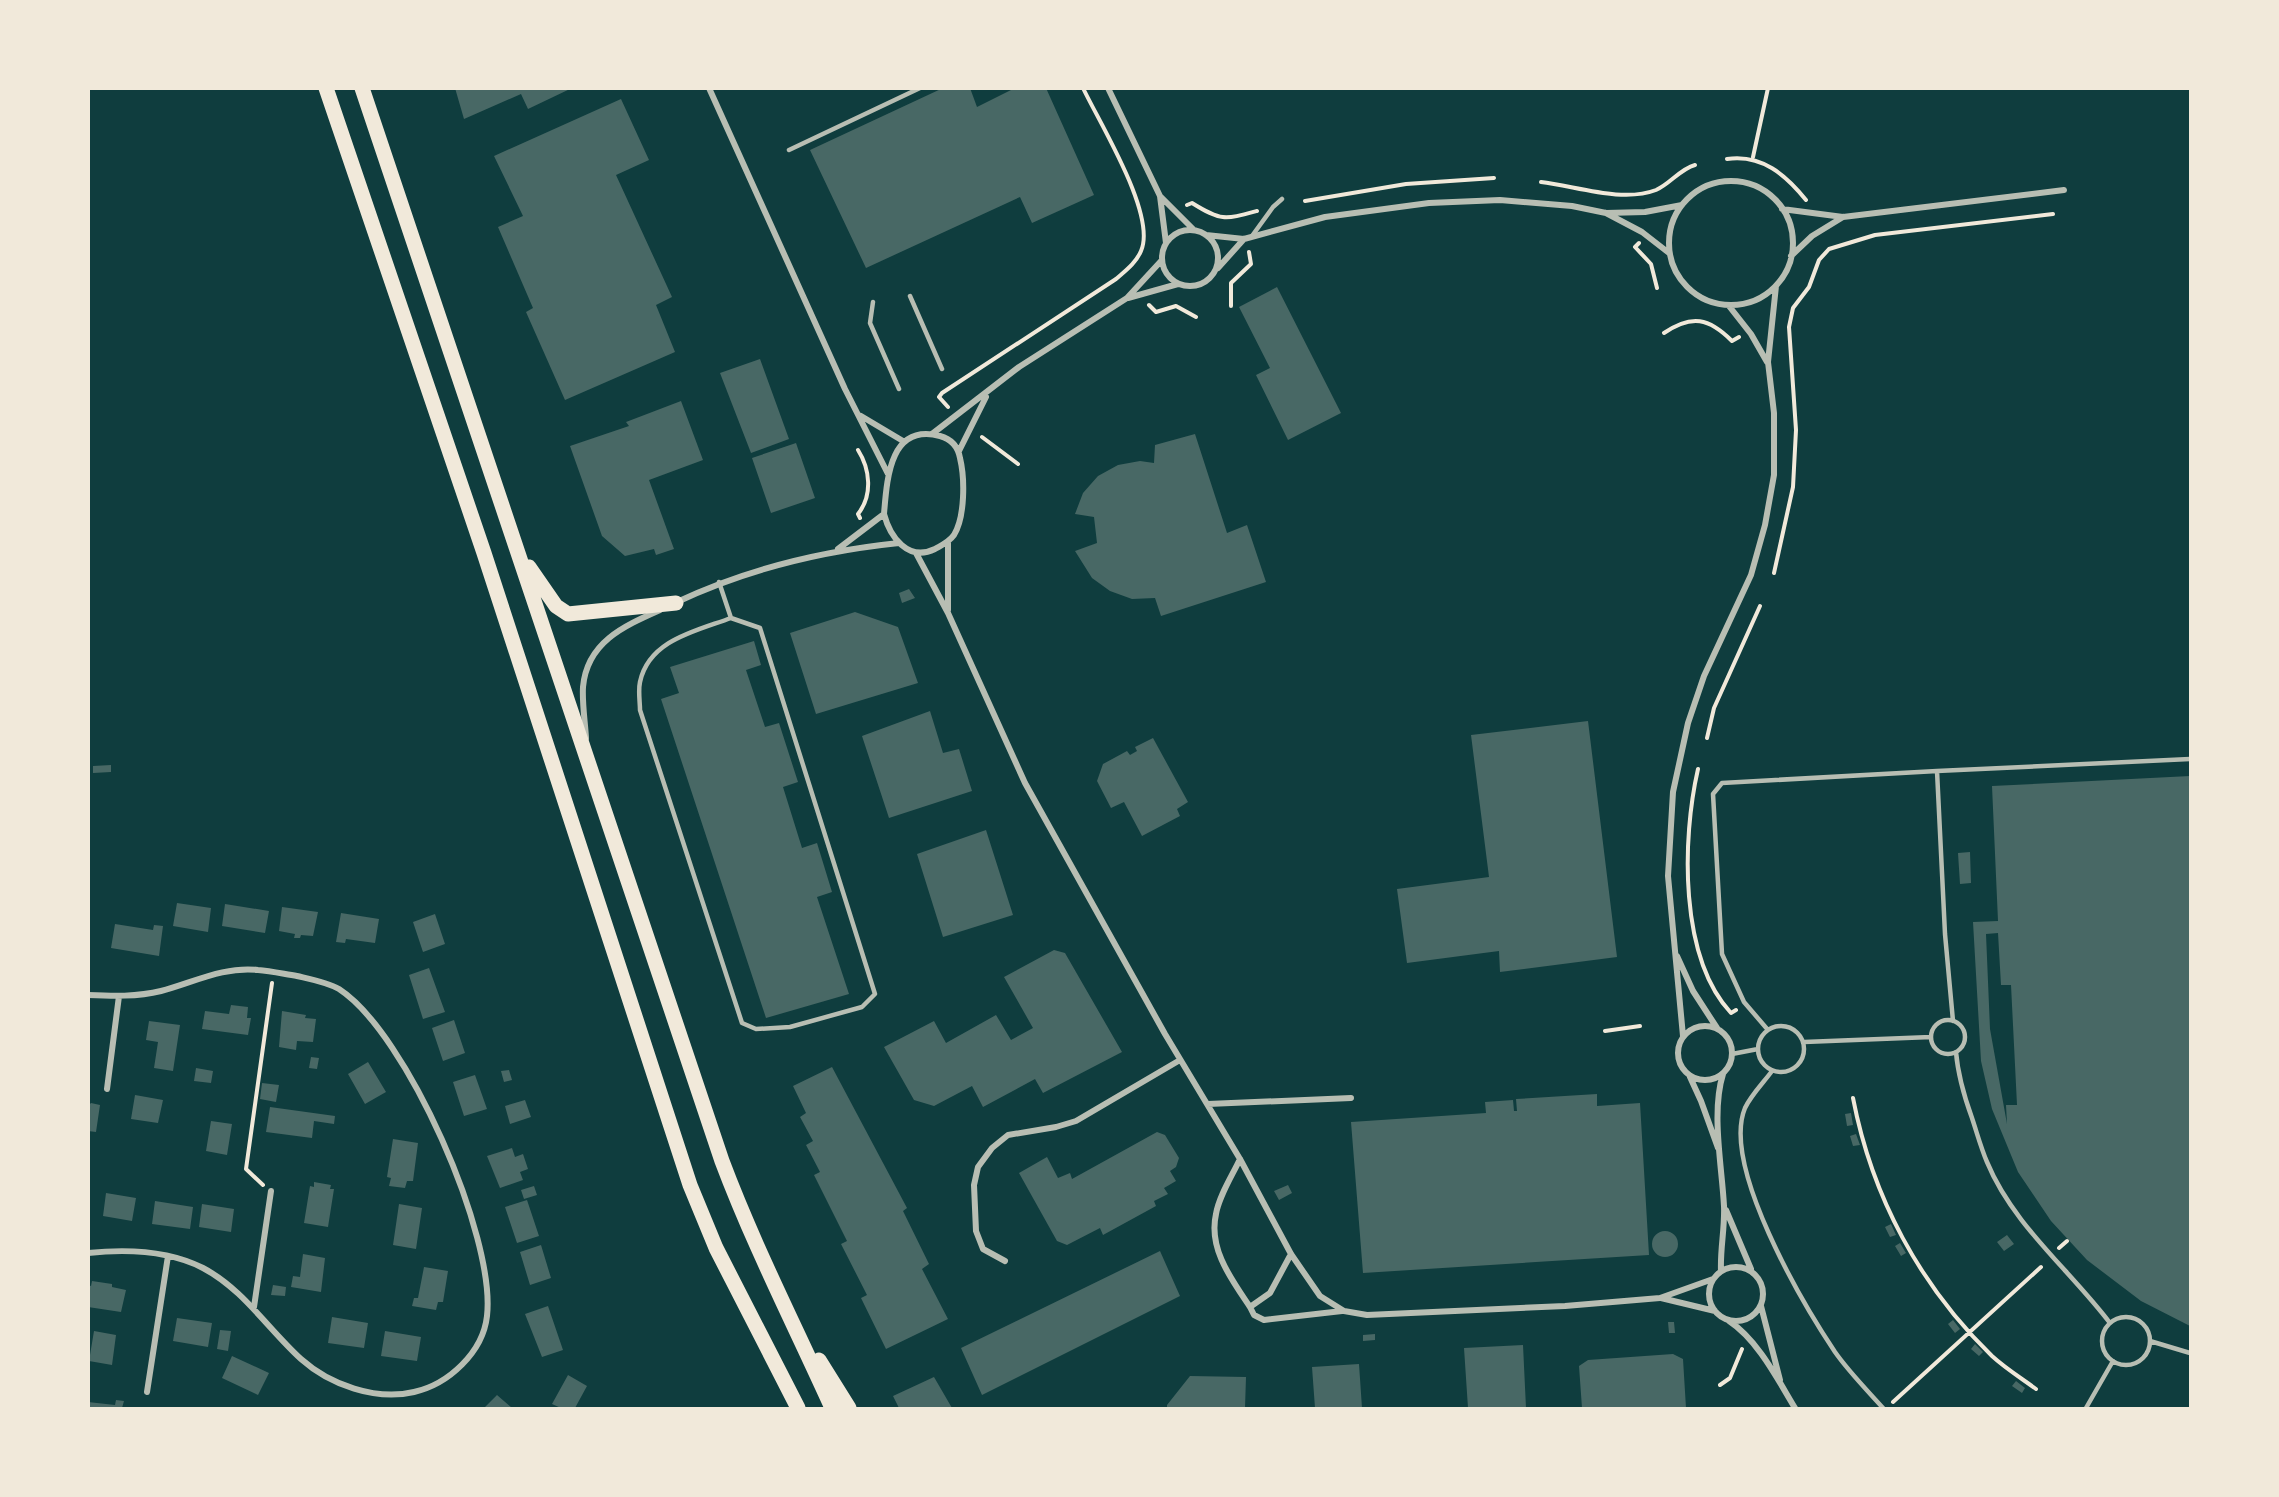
<svg xmlns="http://www.w3.org/2000/svg" width="2279" height="1497" viewBox="0 0 2279 1497" font-family="Lato,sans-serif">
<rect width="100%" height="100%" fill="#0f3d3e"/>
<path fill="#486865" fill-rule="evenodd" d="M455,88H572L528,109L521,94L464,119Z
M943,88H970L977,107L1015,88H1046L1094,195L1032,223L1020,197L866,268L810,150Z
M621,99L649,160L616,175L672,297L656,305L675,352L565,400L526,312L533,308L498,227L523,216L494,156Z
M1277,287L1341,413L1288,440L1256,375L1270,368L1239,307Z
M760,359L789,439L751,453L720,373Z
M681,401L703,460L649,480L674,549L656,555L654,549L625,556L602,536L570,446L629,426L626,422Z
M1195,434L1227,533L1247,525L1266,582L1161,616L1155,598L1132,599L1110,591L1092,578L1075,551L1097,543L1094,517L1075,514L1083,493L1098,476L1118,465L1140,461L1154,463L1155,445Z
M796,443L815,498L771,513L752,458Z
M909,589L915,598L902,603L899,593Z
M855,612L898,627L918,683L816,714L790,633Z
M754,641L761,665L746,670L765,727L779,723L798,782L783,787L802,848L817,843L832,892L817,897L849,994L766,1018L661,699L679,693L670,667Z
M930,711L943,753L959,749L972,791L889,818L862,736Z
M1588,721L1617,957L1500,972L1499,951L1407,963L1397,889L1489,877L1471,735Z
M1153,738L1188,802L1177,809L1180,816L1142,836L1124,802L1111,808L1097,781L1103,764L1127,751L1130,755L1137,751L1135,747Z
M111,765V772L93,773V766Z
M2190,776V1326L2141,1301L2087,1260L2051,1221L2018,1172L1992,1109L1981,1061L1973,922L1998,921L1992,786ZM1998,933L2001,985H2011L2017,1105H2006L2007,1124L1990,1029L1986,934Z
M986,830L1013,915L943,937L917,854Z
M1970,852L1971,883L1960,884L1958,853Z
M177,903L211,908L208,932L173,926Z
M225,904L269,911L265,933L222,926Z
M282,907L318,912L313,936L301,935L300,938H294L295,934L279,931Z
M341,913L379,919L375,943L346,939L345,943L336,942Z
M435,914L445,944L423,952L413,922Z
M115,924L153,930L154,925L163,926L159,956L111,948Z
M1054,950L1065,953L1122,1052L1043,1093L1035,1079L983,1107L972,1086L934,1106L914,1100L884,1047L934,1021L946,1043L996,1015L1011,1040L1033,1028L1004,977Z
M429,968L445,1012L423,1019L409,975Z
M231,1005L248,1007L247,1018H251L248,1035L202,1029L205,1011L229,1014Z
M282,1011L306,1015L305,1018L316,1019L313,1042L297,1041L296,1050L279,1047Z
M454,1020L465,1053L443,1061L432,1028Z
M149,1021L180,1025L173,1071L154,1068L158,1042L146,1040Z
M311,1057L319,1058L317,1069L309,1068Z
M368,1062L386,1092L365,1104L348,1074Z
M832,1067L907,1208L903,1211L929,1264L922,1269L948,1319L886,1349L861,1298L867,1295L841,1244L847,1241L814,1175L820,1172L806,1145L813,1141L800,1117L806,1113L793,1086Z
M196,1068L213,1071L211,1083L194,1081Z
M509,1070L512,1080L504,1082L501,1071Z
M475,1075L487,1109L464,1116L453,1082Z
M262,1083L279,1085L276,1102L260,1099Z
M1597,1094V1106L1640,1103L1649,1255L1363,1273L1351,1122L1486,1113L1485,1102L1513,1100L1514,1111H1517L1516,1099Z
M135,1095L163,1100L158,1123L131,1119Z
M525,1100L531,1117L510,1124L505,1106Z
M91,1103L100,1105L96,1132L88,1131V1106Z
M270,1107L335,1116L334,1124L314,1121L312,1138L266,1132Z
M1851,1113L1853,1125L1847,1126L1845,1114Z
M211,1121L232,1124L227,1155L206,1151Z
M1157,1132L1165,1135L1179,1158L1176,1167L1170,1171L1176,1181L1164,1188L1168,1194L1154,1201L1156,1206L1103,1235L1100,1228L1067,1245L1057,1241L1019,1173L1047,1157L1058,1178L1070,1173L1072,1179Z
M1856,1134L1860,1145L1853,1146L1850,1136Z
M393,1139L418,1143L413,1181H407L405,1188L389,1186L391,1178L387,1177Z
M512,1148L515,1157L523,1154L528,1169L520,1172L523,1180L500,1188L487,1156Z
M314,1182L331,1185L330,1189H334L328,1227L304,1223L310,1186L314,1187Z
M1288,1185L1292,1193L1279,1200L1274,1191Z
M534,1186L537,1195L524,1199L521,1190Z
M106,1193L136,1198L132,1221L103,1216Z
M527,1200L539,1236L517,1243L505,1207Z
M155,1201L193,1207L190,1229L152,1224Z
M202,1204L234,1209L231,1232L199,1227Z
M399,1204L422,1208L416,1249L393,1245Z
M1891,1224L1896,1235L1890,1237L1885,1227Z
M1652 1244a13 13 0 1 1 26 0a13 13 0 1 1-26 0Z
M2007,1235L2014,1244L2004,1251L1997,1242Z
M1900,1243L1906,1253L1901,1256L1895,1246Z
M541,1245L551,1278L530,1285L520,1252Z
M1160,1251L1180,1296L982,1395L961,1348Z
M303,1254L325,1258L321,1292L291,1287L293,1276L300,1277Z
M424,1267L448,1271L443,1302H438L436,1310L412,1306L414,1298H418Z
M92,1281L112,1284V1287L126,1290L121,1312L88,1307V1285L91,1286Z
M273,1285L286,1287L285,1296L271,1295Z
M548,1306L563,1350L542,1357L525,1314Z
M332,1317L368,1323L364,1348L328,1343Z
M177,1318L212,1323L208,1347L173,1341Z
M1953,1320L1960,1329L1955,1333L1948,1324Z
M1668,1322H1674L1675,1333H1669Z
M220,1330L231,1331L228,1351L217,1349Z
M94,1331L116,1335L112,1365L89,1361Z
M385,1331L421,1337L417,1361L381,1356Z
M1375,1334V1340L1363,1341V1335Z
M1975,1344L1983,1352L1979,1356L1971,1349Z
M1523,1345L1526,1408H1468L1464,1348Z
M1673,1354L1683,1359L1686,1408H1582L1579,1366L1588,1360Z
M232,1356L269,1373L258,1395L222,1378Z
M1359,1364L1362,1408H1315L1312,1367Z
M568,1375L587,1386L575,1408H561L552,1404Z
M1190,1376L1246,1377L1245,1408H1167V1405Z
M934,1377L952,1408H899L893,1396Z
M2016,1381L2025,1388L2022,1393L2012,1386Z
M497,1395L512,1408H484Z
M116,1400L124,1401L122,1408H88V1402L115,1405Z"/>
<g fill="none" stroke-linecap="round" stroke-linejoin="round">
<path stroke="#f1e9da" stroke-width="4" d="M1753,157L1768,88
M1727,159C1762,154 1786,175 1806,200
M1541,182C1576,186 1622,203 1656,190C1670,184 1680,169 1695,165
M1305,201L1406,184L1494,178
M1187,205L1192,203C1221,221 1224,220 1257,211
M1639,243L1635,247L1651,264L1657,288
M1149,305L1156,312L1176,306L1196,317
M1231,306V283L1251,264L1249,252
M1664,333C1692,314 1709,318 1732,341L1739,337
M948,407L939,397L942,393L1116,279C1125,271 1136,263 1141,251C1157,215 1100,124 1083,88
M982,437L1018,464
M858,450C870,469 873,495 858,514L860,518
M1774,573L1793,487L1796,430L1789,327L1793,308L1809,287L1819,260L1829,249L1875,235L2053,214
M1707,738L1714,708L1760,606
M1698,769C1682,839 1679,957 1731,1013L1736,1010
M1605,1031L1640,1026
M1853,1098C1872,1197 1920,1286 1992,1356C2005,1368 2021,1378 2036,1389
M263,1185L246,1169L272,983
M2059,1248L2067,1241
M1720,1385L1730,1378L1742,1349
M1893,1402L2041,1267"/>
<path stroke="#b8beb3" stroke-width="4.5" d="M789,150L920,88
M1252,236L1273,207L1282,199
M910,296L942,369
M873,302L870,323L899,389
M719,582L731,618
M731,618L760,628L875,994L862,1007L790,1027L756,1029L742,1023L640,710C640,702 638,691 640,682C649,640 696,631 731,618Z
M1937,771L2190,759
M1931 1037a17 17 0 1 1 34 0a17 17 0 1 1-34 0Z
M1758 1049a23 23 0 1 1 46 0a23 23 0 1 1-46 0Z
M1768,1030L1744,1002L1722,954L1713,794L1722,783L1937,771L1945,934L1953,1021
M1804,1042L1931,1037
M1956,1052C1958,1076 1964,1096 1972,1118C1977,1133 1981,1148 1987,1162C2013,1225 2070,1270 2110,1323
M1732,1054L1758,1049
M1772,1071C1764,1082 1751,1095 1745,1108C1721,1166 1803,1304 1835,1352C1849,1372 1867,1390 1883,1408
M2102 1341a24 24 0 1 1 48 0a24 24 0 1 1-48 0Z
M2150,1341L2190,1353
M2086,1408L2113,1361"/>
<path stroke="#b8beb3" stroke-width="6" d="M709,88L845,389L888,474
M1108,88L1160,196L1166,243
M1669 243a62 62 0 1 1 124 0a62 62 0 1 1-124 0Z
M1160,196L1193,229
M1782,209L1843,217L2064,190
M1606,213L1642,232L1669,253
M1162 258a28 28 0 1 1 56 0a28 28 0 1 1-56 0Z
M1206,235L1244,239L1325,217L1429,203L1500,200L1572,206L1606,213L1645,212L1682,205
M1791,256L1812,236L1843,217
M1218,268L1244,239
M1128,298L1178,284
M1729,306L1751,334L1767,362
M861,416L903,441
M932,434L1019,367L1127,298L1162,260
M959,451L986,397
M948,542V610
M838,549L884,514C887,478 890,423 940,436C951,439 958,447 960,458C965,479 965,517 954,535C949,542 942,545 935,549C908,562 890,537 884,514
M916,553L948,613L1025,783L1165,1034L1240,1159L1291,1254L1320,1296L1344,1311L1367,1315L1565,1306L1660,1298L1713,1279
M677,602C747,569 822,551 899,543
M586,738C585,721 582,703 583,687C587,642 624,626 660,610
M1677,956L1693,991L1717,1028
M88,995C112,996 137,997 161,991C192,983 224,966 258,970C271,971 284,974 297,976C310,979 327,982 339,989C407,1033 496,1237 487,1316C483,1352 449,1384 414,1392C376,1401 330,1385 301,1359C268,1329 243,1289 203,1268C168,1250 126,1249 88,1253
M1678 1053a27 27 0 1 1 54 0a27 27 0 1 1-54 0Z
M1683,1036L1668,876L1673,792L1688,723L1704,676L1751,575L1765,525L1774,475V413L1768,362L1776,286
M1690,1077L1701,1101L1718,1148
M107,1089L119,996
M1208,1104L1351,1098
M1240,1159C1232,1176 1219,1196 1216,1214C1208,1249 1232,1280 1250,1307L1270,1293L1291,1254
M1726,1210L1751,1269
M1005,1261L983,1249L976,1231L974,1185L978,1167L992,1148L1008,1135L1056,1127L1076,1121L1180,1060
M1709 1294a27 27 0 1 1 54 0a27 27 0 1 1-54 0Z
M1721,1271C1720,1249 1725,1228 1724,1206C1722,1167 1711,1112 1723,1074
M1661,1298L1715,1311
M1761,1306L1780,1380
M254,1307L271,1191
M1250,1307L1254,1315L1264,1320L1342,1311
M1729,1321C1758,1340 1778,1380 1795,1408
M147,1392L168,1256"/>
<path stroke="#f1e9da" stroke-width="15" d="M326,88L484,553L690,1185L716,1248L798,1408
M362,88L722,1161C754,1246 795,1326 832,1408
M529,567L556,606L568,614L676,603
M819,1360L849,1408"/>
</g>
<rect width="2279" height="1497" fill="none" stroke="#f1e9da" stroke-width="180"/>
</svg>
